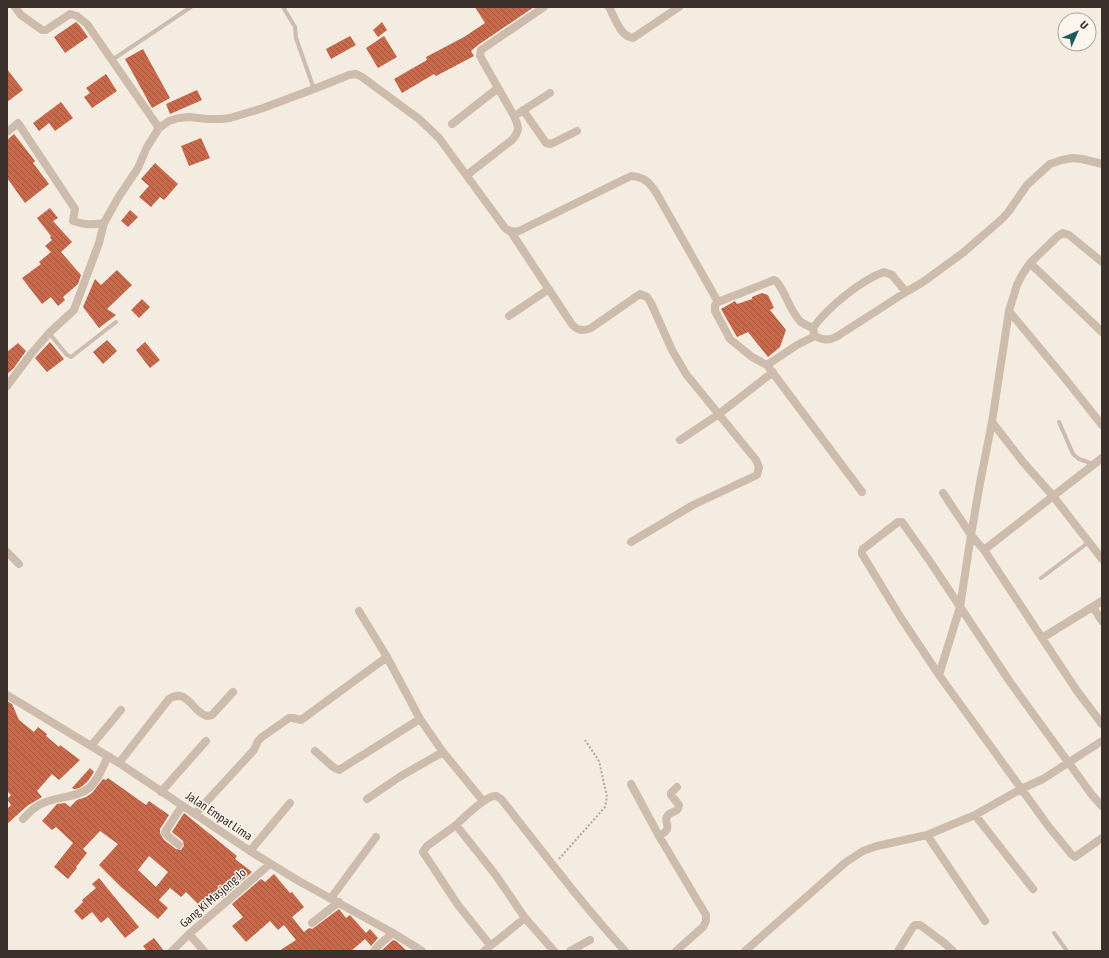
<svg xmlns="http://www.w3.org/2000/svg" width="1109" height="958" viewBox="0 0 1109 958" font-family="'Asap Condensed',sans-serif">
<defs>
<pattern id="building-back-hatch" width="6" height="6" patternUnits="userSpaceOnUse"><rect width="6" height="6" fill="#c8694b"/><path d="M-1 5l2 2M0 0l6 6M5-1l2 2" fill="none" stroke="#a4573f"/></pattern>
</defs>
<rect width="100%" height="100%" fill="#f4ebe1"/>
<path fill="url(#building-back-hatch)" fill-rule="evenodd" d="M475,7H534L478,45L471,51L474,56L436,76L434,74L402,93L394,79L427,60L426,57L464,37L485,23Z
M76,22L80,26L88,37L65,53L54,37Z
M382,22L387,30L378,37L373,30Z
M350,36L356,45L331,59L326,49Z
M384,36L397,57L378,68L366,48Z
M143,49L170,98L152,108L125,59Z
M7,69L23,90L7,102Z
M106,74L117,91L92,108L84,97L90,93L86,88Z
M197,90L202,100L170,114L166,104Z
M61,102L73,118L55,131L49,123L39,131L33,123Z
M14,134L35,161L33,163L49,184L25,203L7,178V140Z
M201,138L210,158L189,166L181,146Z
M155,163L178,184L164,200L160,197L151,207L139,197L149,186L141,179Z
M50,208L58,218L53,221L72,242L61,252L81,275L78,284L63,297L65,300L58,306L51,297L42,304L22,278L41,264L39,262L51,252L45,246L52,240L50,238L51,236L37,218Z
M130,210L138,217L128,227L121,221Z
M117,270L132,285L107,309L116,315L99,328L83,307L95,279L101,285Z
M762,293L768,295L774,308L770,310L786,330L780,347L768,357L748,332L737,337L721,309L735,301L737,304L752,299V297Z
M142,299L150,307L139,318L131,310Z
M107,340L117,351L103,364L93,352Z
M50,342L64,359L47,372L35,358Z
M145,342L160,360L150,368L136,350Z
M18,343L26,351L13,369L7,374V352Z
M7,701L12,704L19,720L34,732L38,727L47,734L46,736L59,747L60,745L80,760L59,780L52,774L37,791L42,797L27,806L7,824V809L11,805L7,799L11,795L7,791Z
M90,768L94,772L88,781L81,787L76,789H74L72,788Z
M108,778L146,805L149,801L169,815L160,829V833L164,840L176,849L181,850L184,846L183,841L172,832L184,813L237,856L235,859L252,872L222,898L219,896L205,911L186,892L181,897L170,888L159,900L168,908L158,919L121,887L99,865L118,844L100,831L83,849L87,853L76,867L77,868L68,879L54,867L73,843L56,827L52,830L42,821L57,804L65,803L70,807L77,800L86,797L92,793L103,779L106,780ZM149,856L168,872L156,887L138,870Z
M274,874L290,893L292,892L304,907L292,917L304,932L309,928L312,929L315,927L339,909L346,918L350,915L366,933L370,929L378,938L371,946L365,939L351,951H279L296,940L284,925L278,930L270,921L246,942L232,926L243,917L232,904L261,879L265,882Z
M99,878L139,927L125,938L108,917L101,923L92,912L82,920L74,911L83,902L82,900L96,888L92,884Z
M154,938L164,951H147L143,946Z
M393,940L396,941L407,951H381Z"/>
<g fill="none" stroke-linecap="round" stroke-linejoin="round">
<path stroke="#b9a596" stroke-width="2" stroke-dasharray="2 2" stroke-linecap="butt" d="M559,859L605,807L607,797L599,761L585,740"/>
<path stroke="#cdbbac" stroke-width="4" d="M283,7L295,27L296,38L314,89
M112,60L191,7
M49,333L67,355L71,357L116,322
M1059,422L1073,454L1079,459L1093,464
M1041,578L1089,542
M1054,933L1067,951"/>
<path stroke="#cdbbac" stroke-width="8" d="M15,7L21,15L42,30H46L70,14L77,16L87,24L159,128
M609,7C615,18 620,36 633,38L679,7
M523,110L546,143L551,144L577,131
M519,113L550,93
M452,124L498,88
M7,132L18,123L75,209L73,221C86,225 91,225 104,223
M467,175L512,140C520,131 519,127 514,116L480,56L481,50L544,7
M511,232L571,323C576,330 583,332 591,328L640,294L647,297L651,303L672,350L686,374L756,460L759,467L757,475L693,505L631,542
M1030,263L1058,236L1063,233L1069,235L1102,262
M718,302L715,305V311L730,339L752,357L767,365
M1009,311L1063,376L1102,425
M509,316L549,289
M814,333L813,328C827,308 861,280 884,272L892,275L906,292
M7,386L31,354L49,333L74,310L99,243L104,223L118,198L138,168L147,147L159,128L169,121L179,118L189,117L207,119H221L230,118L263,108L314,89L349,75L356,74L362,77L419,119L439,138L505,228C509,232 513,232 519,231L631,176C645,177 650,183 657,194L718,302L774,280L776,281C786,292 790,312 801,322C805,325 809,326 813,328
M992,422L1023,462L1053,496L1102,559
M680,440L719,414L773,372
M862,492L767,365L797,345L815,336C823,340 828,341 836,337L906,292L923,282L964,252L1003,218L1009,211L1027,185L1050,164L1062,160L1072,158L1082,159L1102,164
M984,550L1102,458
M7,552L19,564
M1102,601L1042,638L1077,691L1102,724
M1093,607L1102,621
M359,611L387,657
M1042,638L984,550L971,535L980,483L992,422L1009,311L1017,285L1022,275L1030,263L1102,332
M939,675L960,607L971,535L943,493
M7,695L119,763L250,851L297,880L393,933L422,951
M91,746L121,710
M315,751L333,767L339,770L420,719L443,752L483,801
M119,763L169,699C187,687 193,713 207,716L212,715L233,692
M631,784L659,836
M161,792L206,741
M367,799L401,776L443,752
M1102,806L1092,795L1010,682L931,563L902,522H898L863,549L862,551V554L901,618L939,675L1049,827L1072,855L1075,857L1102,838
M195,814L254,750L258,741L262,737L289,718H293L301,720L387,657L420,719
M975,815L1033,889
M23,819C28,814 33,808 39,805C54,796 75,799 89,788C98,780 103,767 108,756
M456,825C462,819 488,794 496,796C498,797 500,798 502,800C542,851 581,903 625,951
M927,835L985,921
M179,845L168,836L165,832L182,806
M250,851L290,803
M331,898L376,837
M525,918L554,951
M312,923L339,902
M189,934L204,951
M172,951L189,934L270,864
M374,951L381,943L393,933
M484,951L525,918L495,874L456,825L427,846L423,852L458,905L490,945
M570,951L590,940
M676,951L703,927L706,921V915L659,836C676,827 661,822 668,815C672,811 678,813 679,805L671,795V793L677,787
M745,951L846,862L863,851L877,846L927,835L975,815L1021,789L1043,779L1102,741
M898,951L913,927L915,925H920L943,942L953,951"/>
</g>
<g text-anchor="middle" stroke-width="3" stroke-linejoin="round" paint-order="stroke">
<g font-size="12" fill="#3b302b" stroke="#fbf5ee">
<text transform="translate(219 816) rotate(34)" y="4">Jalan Empat Lima</text>
<text transform="translate(213 898) rotate(-41)" y="4">Gang Ki Masjong Jo</text>
</g>
</g>
<rect width="1109" height="958" fill="none" stroke="#3b302b" stroke-width="16"/>
<g transform="translate(1077 32) rotate(45)"><circle r="19" fill="#fbf5ee" stroke="#aea6a0"/>
<path d="M0-3L7 15L0 10L-7 15Z" fill="#1f5a5e"/>
<text y="-6" font-size="11" font-weight="bold" text-anchor="middle" fill="#3b302b">U</text>
</g>
</svg>
